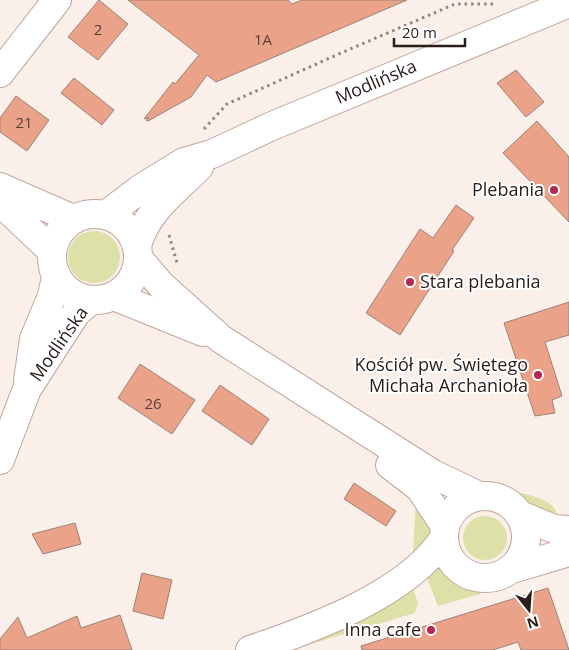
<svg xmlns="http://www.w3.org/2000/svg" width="569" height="650" viewBox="0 0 569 650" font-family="'Open Sans',sans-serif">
<rect width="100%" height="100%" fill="#fbefea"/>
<path fill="#dde1a7" d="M68 257a26 26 0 1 1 52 0a26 26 0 1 1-52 0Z
M510,490C525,495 557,498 557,517L536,511Z
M416,502L432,527L431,539L416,556L413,550Z
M463 538a22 22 0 1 1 44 0a22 22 0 1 1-44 0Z
M436,566L455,582L479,590L480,594L438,606L425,573Z
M411,582L418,603L415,613L304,646L301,640Z"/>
<path fill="#eaa288" stroke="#9d8177" d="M99,0L128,24L98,60L68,37Z
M128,0H288L292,4L302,0H407L216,82L207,75L191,97L148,121L146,120L149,117L144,119L173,82L175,84L199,55Z
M516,70L544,102L526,117L497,83Z
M74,78L114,110L102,125L61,93Z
M16,96L49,120L27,151L0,132V118Z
M537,121L569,157V222L503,153Z
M456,205L474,218L452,250L454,251L400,335L366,313L420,229L433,238Z
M569,302V335L545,342L562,396L552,400L555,413L535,416L504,323Z
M140,364L195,400L172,434L118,398Z
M220,385L269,419L252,445L202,411Z
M354,483L396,511L386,526L344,499Z
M75,523L81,544L43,554L32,534Z
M142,573L172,580L163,619L133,611Z
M548,588L569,650H521L518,642L493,650H362L361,646Z
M120,615L132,650H0V639L18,617L27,638L77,616L81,628Z"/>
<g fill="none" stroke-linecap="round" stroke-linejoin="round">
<defs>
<path id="minor" d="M0,73L57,0
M0,187L73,219
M0,202L52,251
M138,258L161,285L221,339L433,474L479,496
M114,296L203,332
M390,465L420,488L445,526
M444 537a41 41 0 1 1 82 0a41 41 0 1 1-82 0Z
M520,515L554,529L569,530
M512,569L569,552
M250,650C312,629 408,594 444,538"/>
<path id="major" d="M52 257a43 43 0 1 1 86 0a43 43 0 1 1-86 0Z
M106,215L143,187L184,162L212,154L272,126L569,3
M137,246C146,211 174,192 199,167
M28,381L34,339L52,296L56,277
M0,460L27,389L76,313L91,300"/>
</defs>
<use href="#minor" stroke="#c2a59a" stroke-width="30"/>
<use href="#major" stroke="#c2a59a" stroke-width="30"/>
<path stroke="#918581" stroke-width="3" stroke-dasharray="2.5 4" stroke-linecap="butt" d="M204,129L227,104L341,53L455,4H496
M169,235L177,263"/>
<use href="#minor" stroke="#fff" stroke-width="28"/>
<use href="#major" stroke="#fff" stroke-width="28"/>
</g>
<g fill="#b62653" stroke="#fff" stroke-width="2">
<circle cx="554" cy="190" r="5"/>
<circle cx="410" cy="282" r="5"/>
<circle cx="538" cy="375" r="5"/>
<circle cx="431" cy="630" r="5"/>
</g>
<g text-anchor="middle" stroke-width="4" stroke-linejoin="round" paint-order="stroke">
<g font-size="15" fill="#593f36">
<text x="98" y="35">2</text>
<text x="263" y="45">1A</text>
<text x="24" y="128">21</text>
<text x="153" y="409">26</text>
</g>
<g font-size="18" fill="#291e1a" stroke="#fff">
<text transform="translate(376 82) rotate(-23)" y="6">Modlińska</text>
<text transform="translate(59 344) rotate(-55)" y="6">Modlińska</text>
</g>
<g font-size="18" fill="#291e1a" stroke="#fff" text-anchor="end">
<text x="544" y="196">Plebania</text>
<text x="420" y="288" text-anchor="start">Stara plebania</text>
<text x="528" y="371">Kościół pw. Świętego<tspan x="528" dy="21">Michała Archanioła</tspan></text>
<text x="421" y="636">Inna cafe</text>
</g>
</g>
<g transform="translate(529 610) rotate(163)" stroke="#ffffff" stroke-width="4" paint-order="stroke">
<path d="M0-4L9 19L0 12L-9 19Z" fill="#291e1a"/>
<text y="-8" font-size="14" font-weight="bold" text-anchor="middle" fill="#291e1a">N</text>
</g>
<path d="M394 38v8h71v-8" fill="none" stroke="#291e1a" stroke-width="2.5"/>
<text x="402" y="38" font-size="15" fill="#291e1a" stroke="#ffffff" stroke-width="4" paint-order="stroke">20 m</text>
</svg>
